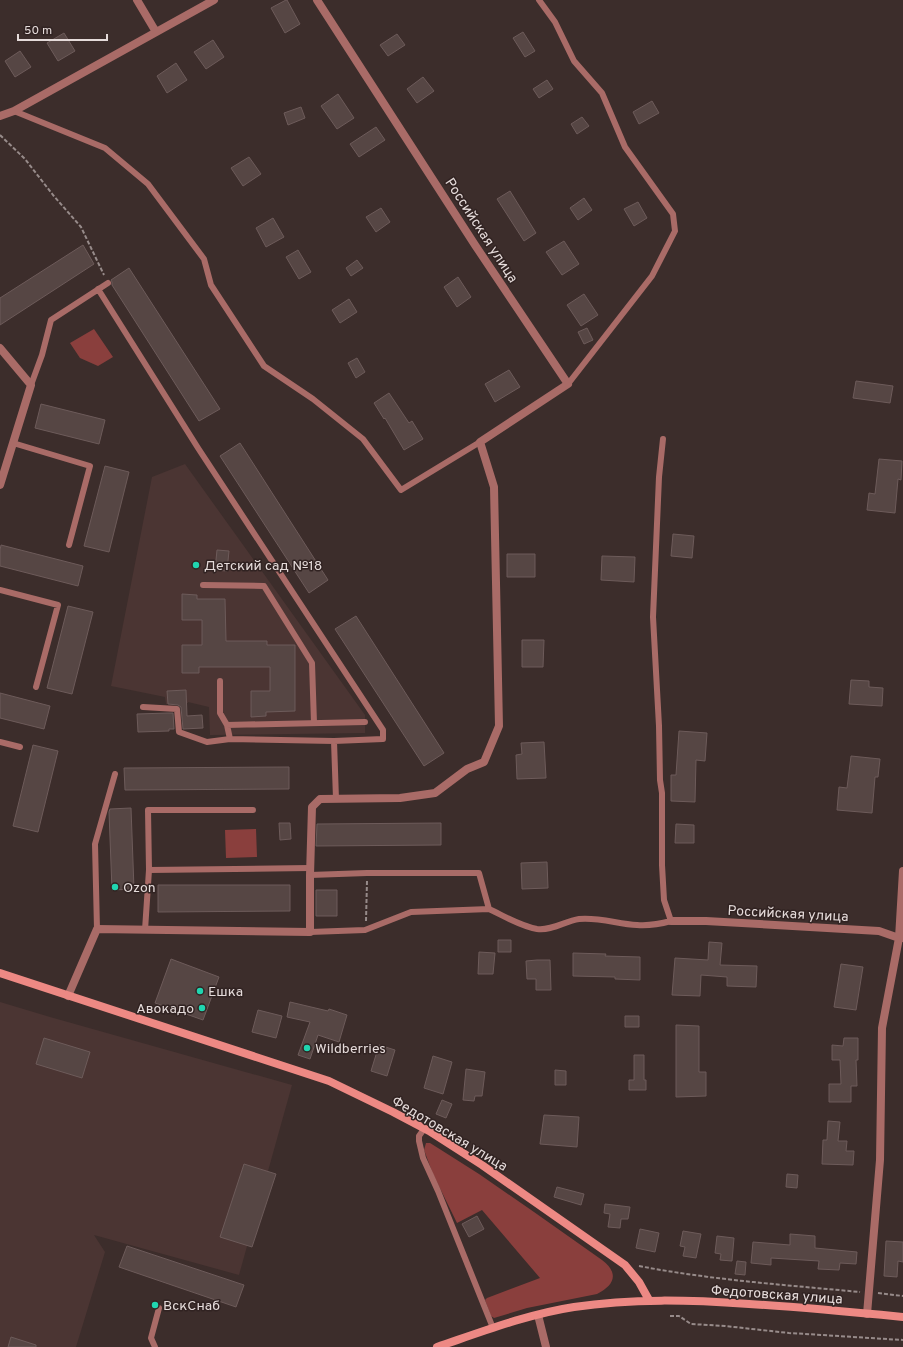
<svg xmlns="http://www.w3.org/2000/svg" width="903" height="1347" viewBox="0 0 903 1347" font-family="Overpass,sans-serif">
<rect width="100%" height="100%" fill="#3c2d2b"/>
<path fill="#4b3533" d="M185,464L365,715V733L210,735L209,707L188,702V703L166,704L165,697L111,686L152,477Z
M0,1002L50,1017L292,1085L239,1275L94,1235L105,1252L76,1347H0Z"/>
<path fill="#8a3f3d" d="M94,329L113,357L98,366L80,358L70,343Z
M256,829L257,857L226,858L225,830Z
M426,1143H430L438,1148L479,1174L534,1212L602,1260C619,1273 615,1285 597,1294L527,1308L494,1318L491,1316L485,1300L487,1298L540,1278L482,1210L457,1223L433,1174L424,1150Z"/>
<path fill="#564644" stroke="#6d5b5a" d="M286,0H287L300,24L285,33L271,8Z
M523,32L535,51L525,57L513,38Z
M64,33L75,51L58,61L47,43Z
M397,34L405,45L388,56L380,45Z
M213,40L224,57L206,69L194,52Z
M20,51L31,67L15,77L5,61Z
M176,63L187,80L167,93L157,76Z
M423,77L434,91L417,103L407,89Z
M547,80L553,89L539,98L533,89Z
M338,94L354,118L337,129L321,106Z
M652,101L659,113L639,124L633,112Z
M301,107L305,118L288,125L284,113Z
M582,117L589,126L577,134L571,124Z
M376,127L385,140L359,157L350,144Z
M249,157L261,174L243,186L231,168Z
M510,191L536,233L524,241L497,199Z
M584,198L592,210L578,220L570,208Z
M638,202L647,218L634,226L624,209Z
M381,208L390,222L376,232L366,217Z
M273,218L284,237L266,247L256,228Z
M564,241L579,264L562,275L546,252Z
M83,245L94,264L0,325V298Z
M298,250L311,272L299,279L286,257Z
M357,260L363,268L351,276L346,268Z
M129,268L220,409L199,421L112,285V282L111,280Z
M458,277L471,297L457,307L444,287Z
M584,294L598,315L581,326L567,305Z
M349,299L357,312L340,323L332,310Z
M587,328L593,340L584,344L578,332Z
M357,358L365,372L356,378L348,363Z
M509,370L520,387L495,402L485,384Z
M856,381L893,386L890,403L853,398Z
M389,393L409,423L412,421L423,439L404,450L385,418L384,419L374,403Z
M41,404L105,420L99,444L35,428Z
M240,443L328,580L309,593L220,456Z
M879,459L902,461L901,480L898,479L895,513L867,510L869,493L875,494Z
M105,466L129,472L109,552L84,546Z
M673,534L694,536L692,558L671,556Z
M1,545L83,566L78,586L0,566V550Z
M217,550L229,551L227,571L215,570Z
M507,554H535V577H507Z
M602,556L635,557L634,582L601,580Z
M182,594L197,595V599H225L226,641H267V645H295V711L266,712V716L251,717V691H270V667H199V673H182V645H202V620H182Z
M68,606L93,612L72,694L47,688Z
M356,616L444,753L424,766L335,629Z
M522,640H544L543,667H522Z
M851,680L869,681V687L883,688L882,706L849,704Z
M186,690L187,716L202,715L203,728L183,729L181,707L178,705L168,704L167,691Z
M0,693L50,706L44,729L0,718Z
M168,713H173L174,729H169V731L138,732L137,714Z
M679,731L707,733L705,761L696,760L695,802L671,801V775H676Z
M544,742L546,778L517,779L516,755L522,754L521,743Z
M33,745L58,751L38,832L13,826Z
M851,756L880,759L878,777H875L872,813L837,810L839,787L847,788Z
M289,767V789L125,790L124,768Z
M131,808L134,889L112,890L109,812L110,809Z
M279,823H290L291,839L280,840Z
M441,823V845L316,846L317,824Z
M676,824L694,825V843H675Z
M547,862L548,888L522,889L521,863Z
M158,885H290V911L158,912Z
M316,890H337V916H316Z
M498,940H511V952H498Z
M709,942L722,943L720,965L757,966L756,987L727,986V977L701,975L700,996L672,995L675,958L708,960Z
M479,952L495,953L493,974H478Z
M573,953L606,954L605,956L640,957V980L615,979V977L573,976Z
M171,959L219,977L203,1020L155,1003Z
M537,960H550L551,990H536V979H527L526,961Z
M841,964L863,967L856,1010L834,1007Z
M290,1002L328,1011L329,1009L347,1015L339,1042L318,1035L310,1059L298,1055L310,1022L287,1017Z
M258,1010L282,1016L276,1038L252,1032Z
M625,1016H639V1027H625Z
M676,1025L699,1026V1072H706V1096L676,1097Z
M44,1038L90,1052L82,1078L36,1064Z
M844,1038H858V1060H856L857,1086H851V1102H829V1084H841L840,1060H832V1045L843,1046Z
M379,1045L395,1050L387,1076L371,1071Z
M634,1055H644V1080H646V1090H629V1080H634Z
M433,1056L452,1062L443,1094L424,1088Z
M466,1069L485,1072L482,1096H475L474,1101L463,1100Z
M555,1070L566,1071V1085H555Z
M442,1100L452,1104L446,1118L436,1114Z
M544,1115L579,1117L577,1147L540,1144Z
M828,1121L840,1122L838,1141H847L846,1151H854L853,1165L822,1164L823,1140H827Z
M244,1164L276,1174L252,1247L220,1237Z
M787,1174L798,1175L797,1188L786,1187Z
M557,1187L584,1194L581,1205L554,1197Z
M605,1204L630,1207L628,1219H621L620,1228L608,1227L610,1214L604,1213Z
M477,1216L484,1229L469,1237L462,1224Z
M640,1229L659,1233L655,1252L636,1248Z
M683,1231L701,1234L696,1258L683,1256L685,1247L680,1246Z
M790,1234L815,1236V1248L857,1252L856,1264L840,1263L839,1270L818,1269L819,1261L771,1258V1265L751,1263L753,1242L790,1245Z
M717,1236L734,1238L732,1261L720,1260L721,1254L715,1253Z
M886,1241L903,1242V1262L898,1261L897,1277L884,1276Z
M127,1246L244,1285L236,1307L119,1267Z
M737,1261L746,1262L745,1275L735,1274Z
M11,1337L36,1345V1347H8Z"/>
<g fill="none" stroke-linecap="round" stroke-linejoin="round">
<path stroke="#978b8a" stroke-width="2" stroke-dasharray="4 2" stroke-linecap="butt" d="M0,135L25,159L53,195L81,227L104,275
M366,921L367,881
M639,1266C712,1280 786,1285 860,1292
M878,1293L903,1296
M670,1316H679L691,1324L725,1326L789,1333L903,1340"/>
<path stroke="#a96b67" stroke-width="6" d="M539,0L555,22L574,61L602,93L625,147L673,214L675,231L652,276L568,384
M14,111L105,148L148,184L204,259L211,285L264,366L313,399L363,439L401,490L480,442
M98,289L198,448L383,730V739L334,741L336,799
M31,385L42,355L51,320L108,283
M13,443L90,466L69,545
M203,585L264,586L312,663L314,723
M0,590L58,605L36,687
M220,681V713L227,725
M143,707L177,709L179,732L207,742L230,739L334,741
M230,739L227,725L365,722
M0,742L20,747
M149,870L148,810H253
M310,875L367,873H479L489,909C504,916 520,926 537,929C552,931 565,921 579,919C599,917 618,924 637,925C649,926 660,924 671,921L664,900L662,865V793L660,780L659,726L653,617L659,477L663,439
M97,929L95,844L115,774
M145,930L149,870L310,868
M310,932L365,930L411,912L489,909
M424,1129L419,1136V1141L423,1158L438,1191L493,1328
M155,1347L151,1338L159,1308"/>
<path stroke="#a96b67" stroke-width="8" d="M137,0L156,32
M0,116L14,111L214,0
M0,348L31,385L0,485
M671,921H706L879,931L899,938H903
M68,996L97,929L310,932V875L312,807L320,799L400,798L435,793L467,769L484,762L499,726L494,487L480,442L568,384L475,245L317,0
M867,1314L880,1160L882,1028L899,938L903,871
M538,1315L546,1347"/>
<path stroke="#ed8984" stroke-width="8" d="M0,973L329,1081L393,1112L429,1131L482,1165L625,1265L639,1282L649,1300
M437,1347C481,1332 528,1314 574,1307C632,1298 691,1300 749,1304C800,1307 852,1312 903,1317"/>
</g>
<g fill="#20d5b0" stroke="#312322" stroke-width="1.5">
<circle cx="196" cy="565" r="4"/>
<circle cx="115" cy="887" r="4"/>
<circle cx="200" cy="991" r="4"/>
<circle cx="202" cy="1008" r="4"/>
<circle cx="307" cy="1048" r="4"/>
<circle cx="155" cy="1305" r="4"/>
</g>
<g text-anchor="middle" stroke-width="3" stroke-linejoin="round" paint-order="stroke">
<g font-size="14" fill="#e5dbda" stroke="#312322">
<text transform="translate(482 230) rotate(57)" y="5">Российская улица</text>
<text transform="translate(788 913) rotate(3)" y="5">Российская улица</text>
<text transform="translate(450 1133) rotate(31)" y="5">Федотовская улица</text>
<text transform="translate(777 1294) rotate(4)" y="5">Федотовская улица</text>
</g>
<g font-size="14" fill="#e5dbda" stroke="#312322" text-anchor="start">
<text x="204" y="570">Детский сад №18</text>
<text x="123" y="892">Ozon</text>
<text x="208" y="996">Ешка</text>
<text x="194" y="1013" text-anchor="end">Авокадо</text>
<text x="315" y="1053">Wildberries</text>
<text x="163" y="1310">ВскСнаб</text>
</g>
</g>
<path d="M18 34v6h89v-6" fill="none" stroke="#e5dbda" stroke-width="2"/>
<text x="24" y="34" font-size="12" fill="#e5dbda" stroke="#312322" stroke-width="3" paint-order="stroke">50 m</text>
</svg>
